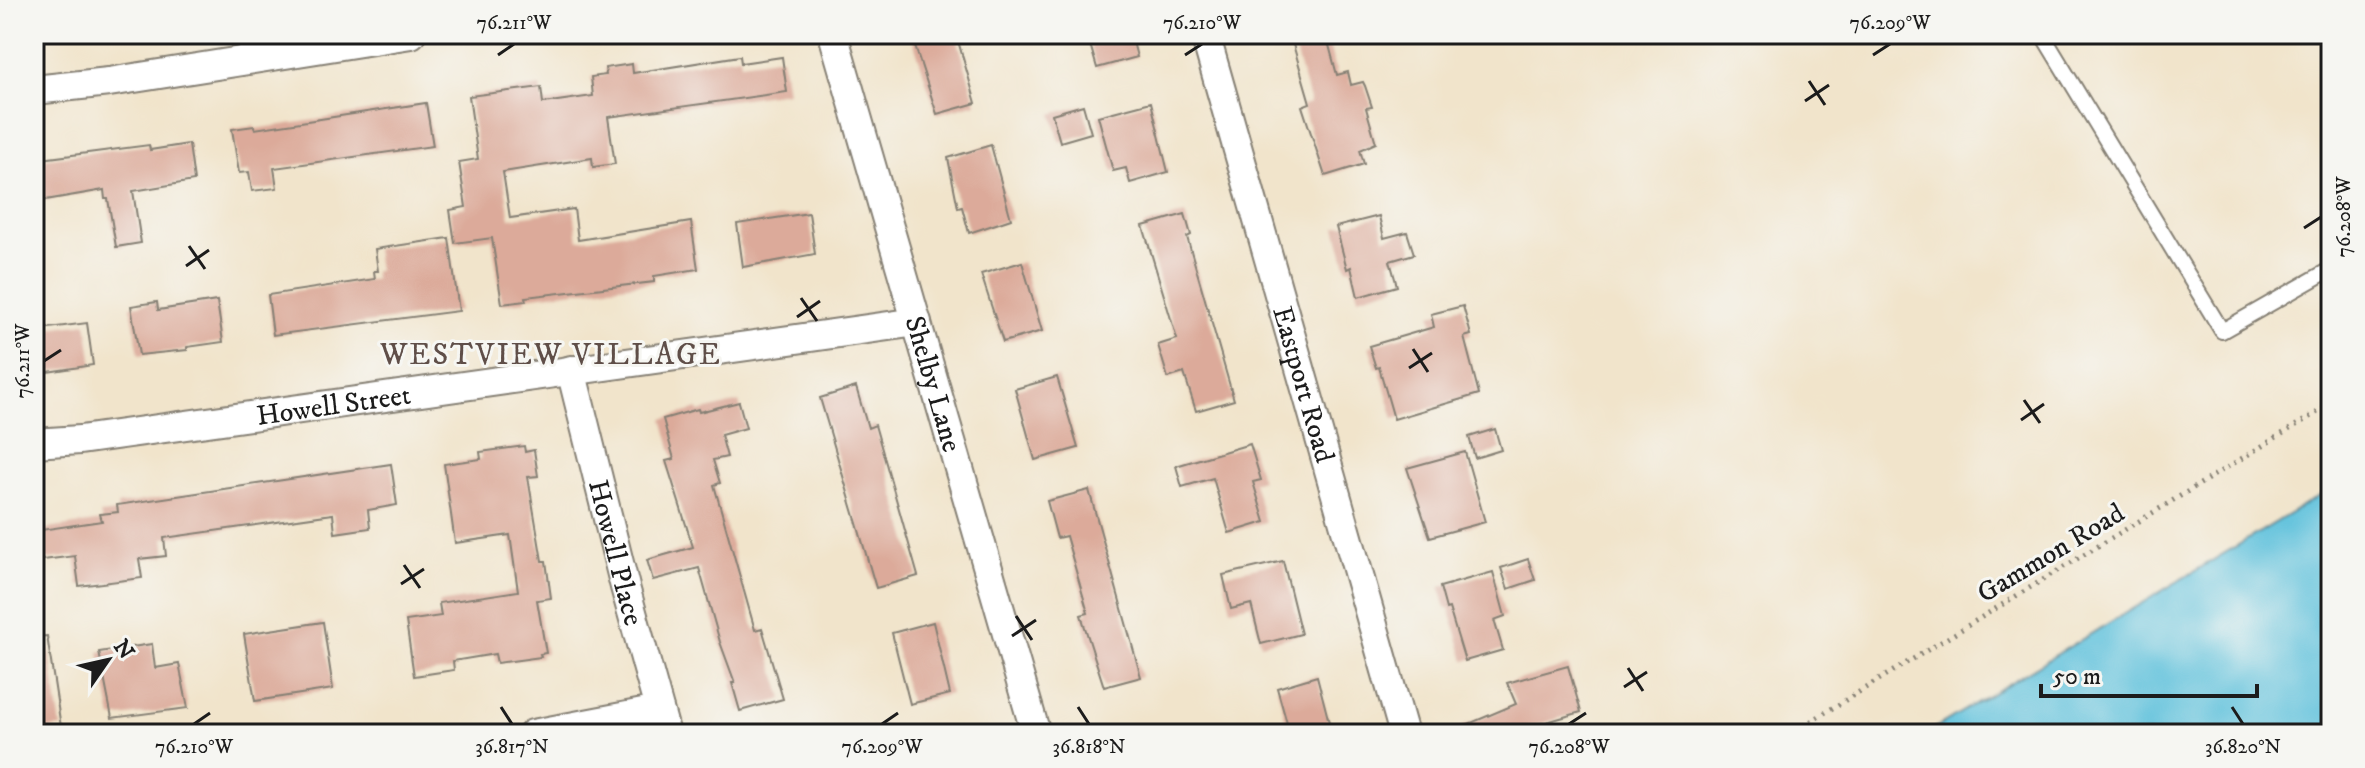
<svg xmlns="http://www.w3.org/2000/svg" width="2365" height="768" viewBox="0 0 2365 768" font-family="'IM FELL DW Pica',serif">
<rect width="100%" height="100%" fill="#f6f6f2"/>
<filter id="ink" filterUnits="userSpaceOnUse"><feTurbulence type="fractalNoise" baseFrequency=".0125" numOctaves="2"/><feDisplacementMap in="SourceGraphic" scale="16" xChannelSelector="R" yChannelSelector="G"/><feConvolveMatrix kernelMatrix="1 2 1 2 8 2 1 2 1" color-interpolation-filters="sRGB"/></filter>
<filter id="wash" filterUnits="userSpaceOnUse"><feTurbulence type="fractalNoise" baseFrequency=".006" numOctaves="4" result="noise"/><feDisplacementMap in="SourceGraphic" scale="32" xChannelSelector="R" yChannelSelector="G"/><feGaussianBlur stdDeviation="1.8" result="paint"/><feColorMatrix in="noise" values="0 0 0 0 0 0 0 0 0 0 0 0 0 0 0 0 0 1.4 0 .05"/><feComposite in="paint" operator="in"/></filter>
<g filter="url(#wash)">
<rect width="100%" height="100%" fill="#f1e4cb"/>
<path fill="#5ec1dc" stroke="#3d6e7c" stroke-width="2" d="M2331,489V734H1925Z"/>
<g id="blocks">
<path fill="#dcaa9a" d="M935,34H956L976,103L937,114L913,40Z
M1087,34H1131L1137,57L1097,68Z
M1290,34H1326L1337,75L1348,72L1351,85L1363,82L1365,86L1372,107L1366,108L1376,143L1360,150L1364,164L1325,176L1302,106L1310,103Z
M740,56L741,63L782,57L787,92L608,117L615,164L593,167L592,158L503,172L510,218L574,209L578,240L691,222L698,269L654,276V282L525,297L526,301L502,304L492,238L455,243L450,210L466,207L459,162L478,159L469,96L541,87L543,103L593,96L591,77L606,75L605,68L632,64L633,73Z
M1151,102L1168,172L1130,183L1126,168L1113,171L1098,116Z
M426,103L433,146L274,168L277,188L252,191L249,172L239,173L232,129L254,126L255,129Z
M1083,105L1091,133L1060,142L1052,114Z
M189,144L194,181L133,191L141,243L116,247L108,199H105L104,190L34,202V160L149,145L150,150Z
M991,145L1011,219L969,233L962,207L958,208L948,158Z
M809,213L815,254L743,267L737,224Z
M1185,214L1191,235L1187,237L1234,400L1196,411L1184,373L1168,378L1158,345L1177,339L1143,226Z
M1379,216L1384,238L1407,232L1414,254L1390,261L1397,286L1358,297L1351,267L1347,269L1336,227Z
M449,238L459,311L273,335L268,295L375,279L374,271H378L375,249Z
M1022,262L1042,331L1003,342L981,274Z
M217,301L223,342L187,347V350L139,355L131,306L157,302L158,310Z
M1463,306L1471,335L1464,337L1479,394L1394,419L1379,367L1376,368L1369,346L1434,327L1431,314Z
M87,323L93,365L34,374V330Z
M1057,377L1078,448L1035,460L1015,389Z
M856,387L868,428L875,425L918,576L876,588L820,398Z
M739,402L746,428L721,435L727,457L713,460L720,483L714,485L755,630L762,628L783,699L740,711L732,683H735L720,642L699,568L653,580L647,560L693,547L666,461L674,459L663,419L698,409L699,412Z
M1495,429L1501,450L1475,458L1469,437Z
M1250,444L1261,480L1253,482L1265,522L1229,533L1213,478L1182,487L1176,466Z
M524,446L525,452L534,450L538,476L528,477L542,561H546L551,598L537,600L546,653L540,654L541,657L497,663L495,654L453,661L454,670L414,676L406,621L441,616L439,603L518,591L510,535L455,543L444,464L481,459L480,452Z
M1465,452L1485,522L1430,537L1407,468Z
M391,464L397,505L368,510L370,528L335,533L333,514L164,538L166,556L139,559L142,578L79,586L75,556L34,561V531L102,521L100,514L118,512L117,505Z
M1089,490L1141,677L1104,687L1081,615L1088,613L1066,536L1057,538L1047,501Z
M1528,559L1535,580L1508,589L1501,568Z
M1283,561L1301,634L1261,644L1251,604L1231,609L1223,575Z
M1493,572L1505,616L1494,620L1503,650L1465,661L1449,608L1446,609L1440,587Z
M323,622L333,689L255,701L244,634Z
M933,622L950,694L910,704L892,633Z
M47,636L61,727L34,731V637Z
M152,644L155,668L179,664L188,708L112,718L99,652Z
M1568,666L1581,712L1526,728L1529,734H1445L1516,704L1507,683Z
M1317,676L1332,734H1290L1277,688Z"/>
</g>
</g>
<g filter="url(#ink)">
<use href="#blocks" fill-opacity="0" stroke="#868074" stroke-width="2"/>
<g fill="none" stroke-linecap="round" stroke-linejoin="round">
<defs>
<path id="service" d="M2042,34L2222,331L2331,269"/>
<g id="minor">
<path id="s1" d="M833,34L1036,734"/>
<path id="s2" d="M1205,34L1404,734"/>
<path d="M34,90L109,82L411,34"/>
<path id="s3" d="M571,370L625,587L666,734"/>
<path id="s4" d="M34,443L80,440L917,322"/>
<path d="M533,734L659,710"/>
</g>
</defs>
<use href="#service" stroke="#868074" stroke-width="18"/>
<use href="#minor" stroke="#868074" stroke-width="32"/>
<path stroke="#868074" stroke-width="5" stroke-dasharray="2 6" stroke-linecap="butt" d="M1790,734L2331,404"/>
<use href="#service" stroke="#fff" stroke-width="14"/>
<use href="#minor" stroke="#fff" stroke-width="28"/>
</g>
</g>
<path fill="none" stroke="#1c1c1c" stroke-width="3" d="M498,55L514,44M1185,55L1202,44M1873,55L1890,44M1809,81L1825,105M1805,101L1829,85M2304,228L2321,217M189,246L205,269M186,266L209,250M801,298L817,321M797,317L820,301M1413,349L1428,372M44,361L61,350M1409,368L1432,353M2024,400L2040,423M2021,420L2044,404M404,565L420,588M401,584L424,569M1016,616L1032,640M1012,636L1036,620M1628,668L1643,691M1624,687L1647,672M501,707L512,724M1078,707L1089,724M2232,707L2243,724M194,724L210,713M882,724L898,713M1569,724L1586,713"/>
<g text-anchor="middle" stroke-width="6" stroke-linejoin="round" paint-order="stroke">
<g font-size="28" fill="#1c1c1c" stroke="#f6f6f2">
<text dy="10" stroke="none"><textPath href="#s1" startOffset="364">Shelby Lane</textPath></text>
<text dy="10" stroke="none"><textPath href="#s2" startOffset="364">Eastport Road</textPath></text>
<text dy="10" stroke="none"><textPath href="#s4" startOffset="302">Howell Street</textPath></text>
<text dy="10" stroke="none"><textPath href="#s3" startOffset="188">Howell Place</textPath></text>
<text transform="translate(2050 552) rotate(-31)" y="10">Gammon Road</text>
</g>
<g font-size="30" letter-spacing="2" fill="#5f4e48" stroke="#f6f6f2">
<text x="551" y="364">WESTVIEW VILLAGE</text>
</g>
</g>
<rect width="2365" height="768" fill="none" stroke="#f6f6f2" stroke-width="88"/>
<g transform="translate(108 660) rotate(56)" stroke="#f6f6f2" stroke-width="6" paint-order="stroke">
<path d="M0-6L14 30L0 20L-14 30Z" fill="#1c1c1c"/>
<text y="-12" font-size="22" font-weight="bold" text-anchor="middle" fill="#1c1c1c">N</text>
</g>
<path d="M2041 684v12h216v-12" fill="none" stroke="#1c1c1c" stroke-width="4"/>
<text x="2053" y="684" font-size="24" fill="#1c1c1c" stroke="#f6f6f2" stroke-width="6" paint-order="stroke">50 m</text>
<rect x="44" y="44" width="2277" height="680" fill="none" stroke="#1c1c1c" stroke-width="3"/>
<g font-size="20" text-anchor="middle" fill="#1c1c1c">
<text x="514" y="29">76.211°W</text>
<text x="1202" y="29">76.210°W</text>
<text x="1890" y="29">76.209°W</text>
<text transform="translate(2343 217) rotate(-90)" y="7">76.208°W</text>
<text transform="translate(22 361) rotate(-90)" y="7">76.211°W</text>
<text x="194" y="753">76.210°W</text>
<text x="512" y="753">36.817°N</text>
<text x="882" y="753">76.209°W</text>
<text x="1089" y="753">36.818°N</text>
<text x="1569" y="753">76.208°W</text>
<text x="2243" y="753">36.820°N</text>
</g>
</svg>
